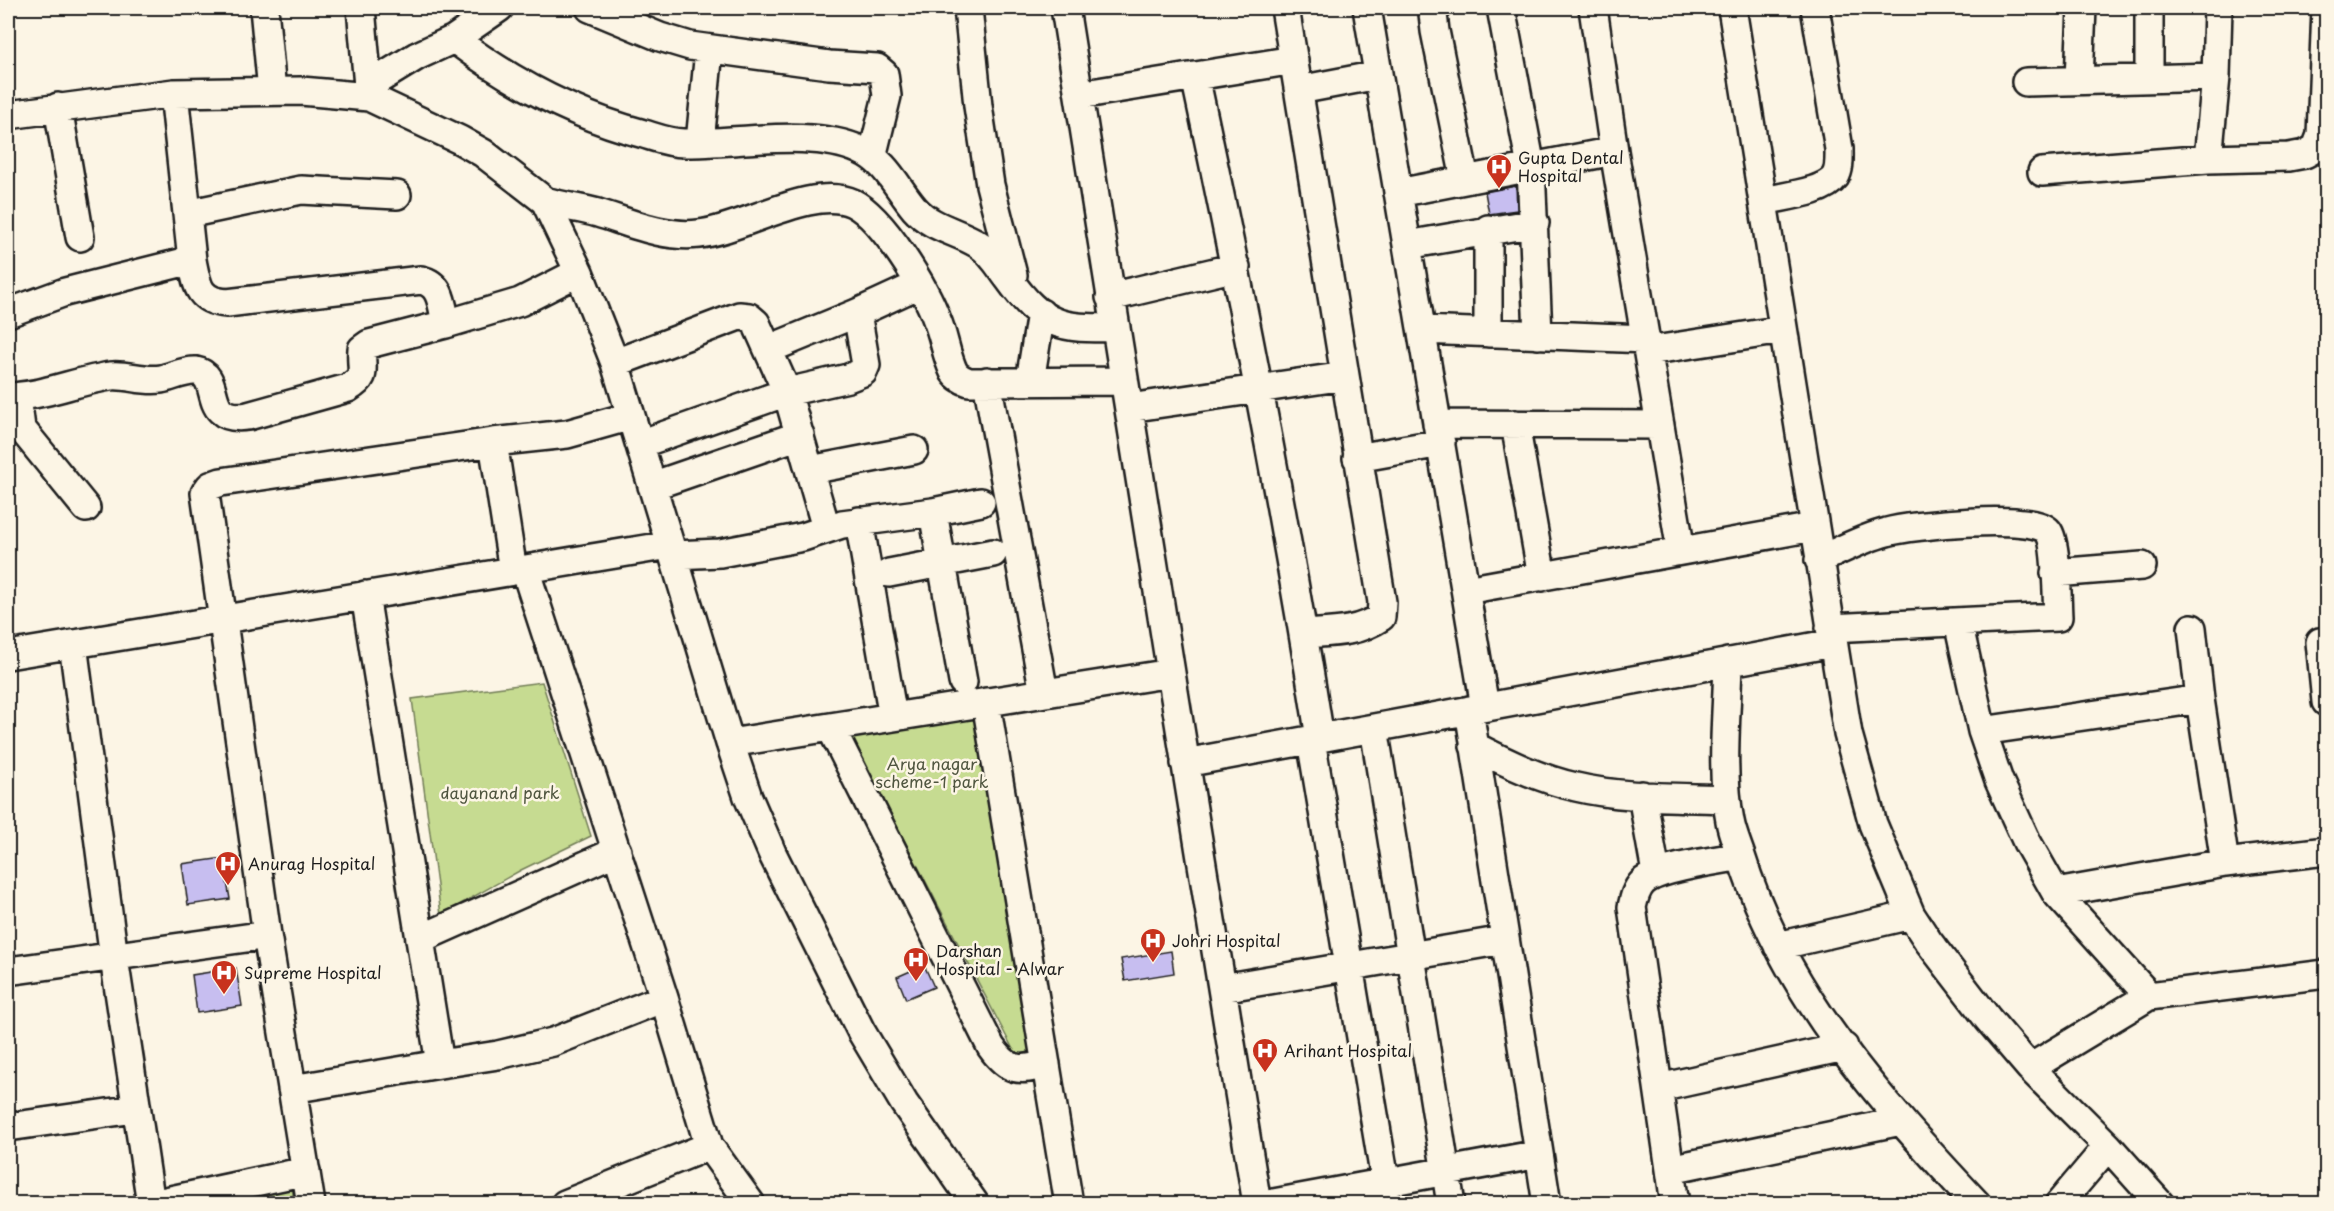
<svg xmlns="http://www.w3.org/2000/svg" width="2334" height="1211" viewBox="0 0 2334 1211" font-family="'Playpen Sans',sans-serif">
<rect width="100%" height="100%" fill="#fcf5e5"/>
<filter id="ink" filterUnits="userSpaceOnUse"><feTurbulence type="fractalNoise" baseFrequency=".0167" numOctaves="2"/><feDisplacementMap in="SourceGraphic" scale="12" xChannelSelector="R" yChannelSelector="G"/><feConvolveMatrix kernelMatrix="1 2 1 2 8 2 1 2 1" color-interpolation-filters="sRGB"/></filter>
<g filter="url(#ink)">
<path fill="#c6db91" stroke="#717c56" stroke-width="1.5" d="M542,682L591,836L521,870L441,915L412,699Z
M979,716L1035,1053L1017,1057L847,730Z
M292,1187L294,1203L184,1204Z"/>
<path fill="#c7bef0" stroke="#1c1c1c" stroke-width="1.5" d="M1516,186L1517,210L1489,214L1485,192Z
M223,858L230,899L188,905L182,864Z
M1171,951L1174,973L1125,981L1121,959Z
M924,965L934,987L906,999L897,977Z
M236,968L242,1006L197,1013L192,975Z"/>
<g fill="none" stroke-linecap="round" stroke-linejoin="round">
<defs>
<path id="minor" d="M264,8L272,91
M361,8L369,97
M590,8L660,37L690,46L829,65L877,68L884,74L887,96L872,157
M968,8L978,106L990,185L1013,275
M1065,8L1171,673
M1285,8L1382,602L1381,617C1357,633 1332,632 1304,634
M1367,8L1485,707
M1437,8L1433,14L1435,31L1465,179
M1501,8L1531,167L1538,335
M1593,8L1614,151L1681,551
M1732,8L1848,734L1873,824L1911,915L1928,941L1988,1019L2030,1068L2108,1146L2160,1204
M454,39C510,81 575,116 644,134C657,138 670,143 684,143C735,144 813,128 860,150C886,161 897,188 915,209C932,228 957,231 978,244C991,252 999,266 1008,278C1042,325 1060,330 1116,327
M1195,76C1242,296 1285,516 1320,738
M2149,78V8
M2079,80L2082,8
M2026,82L2216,77
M368,86L417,56L454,39L499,8
M1299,90L1378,75
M174,93L192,260C197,285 198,301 227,303L421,280C442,284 442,306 446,324
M1079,95L1294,60
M58,107L80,237
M8,115L174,93L301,91L369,97L460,140L483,153L545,201L579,272L615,363L730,743L748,797L773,855L861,1031L904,1103L975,1204
M700,142L709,50
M2208,159L2216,77L2218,8
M2042,172L2208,159L2289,157L2305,154L2316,148L2321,135L2326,8
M1398,193L1614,151
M545,201C562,206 580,208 598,213C631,223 664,238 699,234C742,230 813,184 853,203C883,218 926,289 937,320C944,336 946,356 954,372C958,378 963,380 969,382L1124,381
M1764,201C1783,196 1823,193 1835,177C1840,169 1839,158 1839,149L1815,8
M187,214L301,190L397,195
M1488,229V333
M1407,245L1535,223
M1110,297L1236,267
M8,313L65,292L192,260
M1422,330L1646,339
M769,349L857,313L920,284
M1648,351L1783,330
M615,363L739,316L749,317L756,323L787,392L826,528
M987,381L1044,693
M1030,381L1041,313
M17,397L21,428L86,508
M8,398C20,396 32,395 44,392C66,387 88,379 111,376C127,374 143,382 161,379C172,377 185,370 196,371C224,376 199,423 248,416L348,388C369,376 360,370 362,349L369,344L446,324L520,302L579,272
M1129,408L1345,376
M1437,424L1660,425
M1515,424L1542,577
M493,442L567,434L631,416
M640,444L787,392L848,378L863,372L866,365L857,313
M1357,458L1441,443
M810,470L914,450
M652,486L800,435
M933,512L963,682
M859,521L893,717
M673,555L720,553L803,537L842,524L933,512L981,502
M1819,560C1841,550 1863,538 1887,532C1910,525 2034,513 2048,531C2057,542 2057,600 2058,617L1830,628
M525,569L664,998L709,1146L751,1204
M889,573L993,553
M2055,573L2142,566
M1466,590L1814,527
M365,595L440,1064L498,1055L553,1042L664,998
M1958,622L1982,731L1999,781L2027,842L2056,893L2149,996
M2192,628L2200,699L2225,863
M2320,642L2326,702
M73,644L114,958L151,1204
M8,655L670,545
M1728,662C1727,714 1720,770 1730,821C1732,833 1737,844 1741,856C1783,992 1881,1102 1977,1204
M986,702L1069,1204
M1469,710L1547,1204
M831,728L991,1047C1008,1071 1018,1072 1046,1064
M1374,728L1451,1204
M1982,731L2200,699
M1311,740L1389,1204
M730,743L1171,673L1257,1204
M1474,746C1507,763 1540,779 1576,787C1621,798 1679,797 1726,799
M1185,763L1833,643
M1642,795L1656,873
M2056,893L2225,863L2326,851
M267,935L205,493L210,486L221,482L493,442L513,571
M420,939L617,851
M1778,946L1911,915
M8,971L267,935L311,1204
M1222,988L1504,940
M2030,1068L2149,996L2326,974
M1659,1088L1844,1047
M292,1089L440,1064
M8,1127L135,1109
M1670,1169L1901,1121
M152,1204L306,1171
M565,1204L709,1146
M1268,1204L1539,1154
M1675,1204L1632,907C1634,898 1636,889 1643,882C1659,867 1717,861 1741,856
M2059,1204L2108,1146"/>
</defs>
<use href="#minor" stroke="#1c1c1c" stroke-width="32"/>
<use href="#minor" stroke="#fcf5e5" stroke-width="27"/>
</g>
</g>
<defs>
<symbol id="hospital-pin" viewBox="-11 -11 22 30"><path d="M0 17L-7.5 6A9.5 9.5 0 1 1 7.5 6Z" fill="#c8321e" stroke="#fcf5e5"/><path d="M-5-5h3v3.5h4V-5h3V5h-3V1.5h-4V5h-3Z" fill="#fff"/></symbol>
</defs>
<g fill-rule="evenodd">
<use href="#hospital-pin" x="1484" y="152" width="30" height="40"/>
<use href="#hospital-pin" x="213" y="849" width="30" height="40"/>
<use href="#hospital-pin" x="1138" y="926" width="30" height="40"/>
<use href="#hospital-pin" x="901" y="945" width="30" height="40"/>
<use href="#hospital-pin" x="209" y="958" width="30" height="40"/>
<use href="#hospital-pin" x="1250" y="1036" width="30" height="40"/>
</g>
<g text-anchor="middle" stroke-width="5" stroke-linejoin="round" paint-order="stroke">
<g font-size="16" fill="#1c1c1c" stroke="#fcf5e5" text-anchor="start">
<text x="1518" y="164">Gupta Dental<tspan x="1518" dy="18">Hospital</tspan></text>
<text x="248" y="870">Anurag Hospital</text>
<text x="1172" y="947">Johri Hospital</text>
<text x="936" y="957">Darshan<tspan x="936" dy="18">Hospital - Alwar</tspan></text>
<text x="244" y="979">Supreme Hospital</text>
<text x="1284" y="1057">Arihant Hospital</text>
</g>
<g font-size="16" fill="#4f553f" stroke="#fcf5e5">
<text x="932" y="770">Arya nagar<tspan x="932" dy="18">scheme-1 park</tspan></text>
<text x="500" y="799">dayanand park</text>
</g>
</g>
<rect width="2334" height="1211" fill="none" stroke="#fcf5e5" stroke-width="30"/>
<rect x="15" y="15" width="2304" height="1181" fill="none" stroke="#1c1c1c" stroke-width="2" filter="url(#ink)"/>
</svg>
